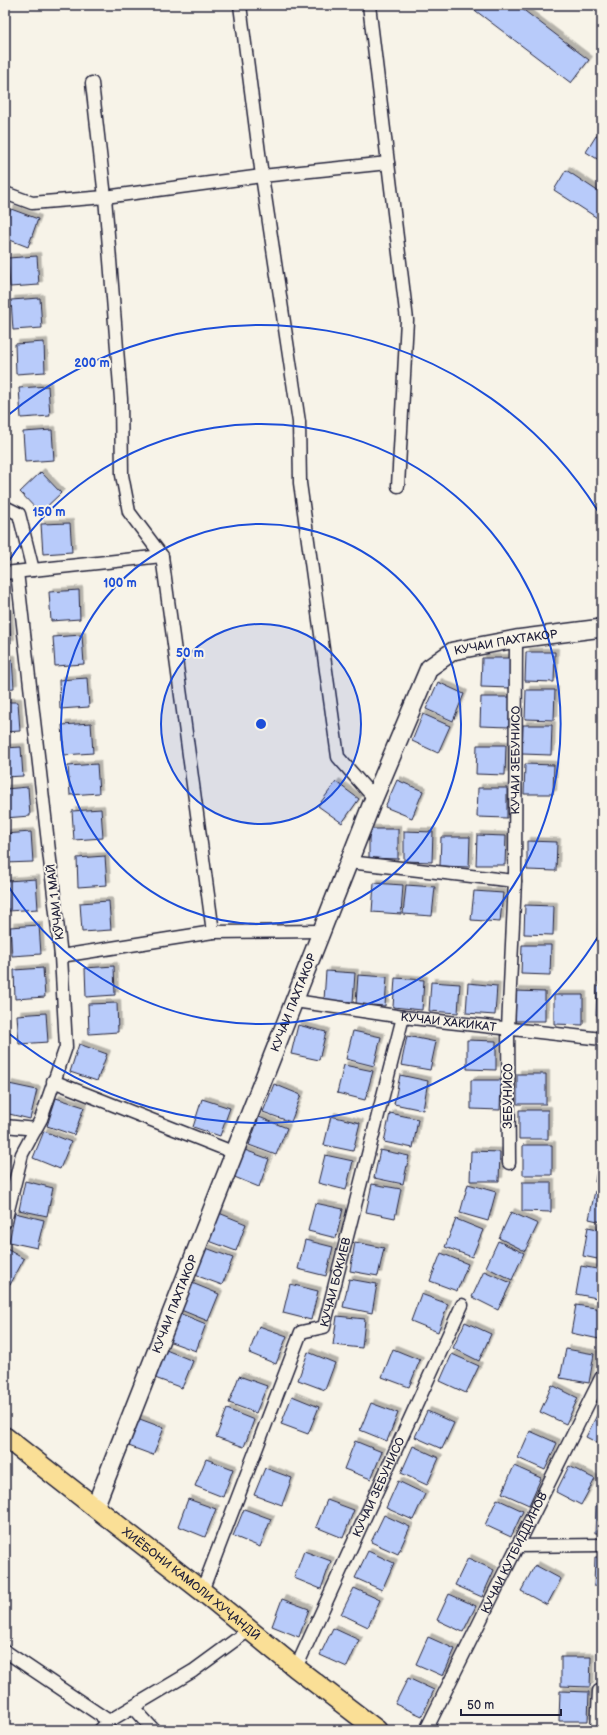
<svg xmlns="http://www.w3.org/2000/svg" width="607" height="1735" viewBox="0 0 607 1735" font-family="'Balsamiq Sans',sans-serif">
<defs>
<filter id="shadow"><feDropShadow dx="3.5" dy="-3.5" stdDeviation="0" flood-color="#0004"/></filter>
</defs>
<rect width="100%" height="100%" fill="#f7f3e8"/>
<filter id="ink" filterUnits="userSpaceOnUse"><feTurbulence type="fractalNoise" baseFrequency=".025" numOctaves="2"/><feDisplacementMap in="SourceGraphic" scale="8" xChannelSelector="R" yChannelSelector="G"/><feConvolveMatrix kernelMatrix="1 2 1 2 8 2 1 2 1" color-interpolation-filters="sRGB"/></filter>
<g filter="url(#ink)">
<path fill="#b8cbfa" stroke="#22223b" filter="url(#shadow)" d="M468,5H517L589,60L571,83Z
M601,128L602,129V162L586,152Z
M566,170L602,194V221L554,190Z
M11,209L38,219L28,247L5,238V225Z
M37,256L39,285L10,287L8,258Z
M40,298L42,328L13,330L11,300Z
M44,342L45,372L16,374L15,344Z
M48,386L50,416L21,418L19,388Z
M52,430L54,460L25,462L23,432Z
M41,472L61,493L40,513L20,492Z
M70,523L72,552L43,554L41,524Z
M79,590L80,619L51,621L49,592Z
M9,613L11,643H5V614Z
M82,635L84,664L55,666L53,637Z
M526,652H555L554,682L525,681Z
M482,658H511L510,688L481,687Z
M5,659H12L14,688L5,689Z
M87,678L89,707L60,709L59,680Z
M438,682L464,694L453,721L426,709Z
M526,690H555L554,720L525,719Z
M481,697H510L509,727L480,726Z
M5,702H18L20,731L5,732Z
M423,714L450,726L438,753L412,741Z
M91,723L93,753L64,755L62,725Z
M523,725H552L551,755L522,754Z
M477,745H506L505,775L476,774Z
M21,747L23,776L5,777V748Z
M97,764L99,793L70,795L68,766Z
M525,764L554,765L553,794H524Z
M397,780L423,791L412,818L385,807Z
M336,782L359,799L342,823L318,806Z
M28,787L30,816L5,818V789Z
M478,788H507V818L477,817Z
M101,809L103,838L74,840L72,811Z
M369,829H398V859L369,858Z
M404,831L433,832L432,862L404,861Z
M31,832L33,862L5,863V834Z
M477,835L506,836L505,865H476Z
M441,837H470L469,867L440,866Z
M527,841L557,842L556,871L527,870Z
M105,856L107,885L78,887L77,858Z
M601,871H602V900H600Z
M36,879L38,909L8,911L7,881Z
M374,883L403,885L401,914L372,912Z
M406,885L435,887L432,916L403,914Z
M474,891L503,893L500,922L471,920Z
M109,901L111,930L82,932L80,903Z
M525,905L554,906L553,935L524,934Z
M599,906H602V935H598Z
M39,925L41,954L12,956L10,927Z
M522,945H551L550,975L521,974Z
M599,953H602V982H598Z
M114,966L115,995L86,997L85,968Z
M43,968L45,997L15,999L14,970Z
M326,971L355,973L353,1002L324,1000Z
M358,975L387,977L385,1006L356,1004Z
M395,978L424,980L422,1010L393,1007Z
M431,982L460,984L458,1013L429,1011Z
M468,983L497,986L495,1015L466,1013Z
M597,986H602V1015H596Z
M516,991L545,992V1021H515Z
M554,995H583V1025L554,1024Z
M117,1003L118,1032L89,1034L88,1004Z
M46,1013L48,1042L19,1044L17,1015Z
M298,1025L326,1032L319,1060L291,1054Z
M353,1031L381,1037L374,1066L346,1059Z
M407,1036L436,1042L430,1070L401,1065Z
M467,1040L496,1041V1070L467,1069Z
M79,1044L107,1054L97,1081L70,1072Z
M344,1065L373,1071L365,1100L337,1093Z
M517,1074H546V1104H517Z
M400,1075L428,1081L423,1110L394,1104Z
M471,1080H501L500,1110L471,1109Z
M9,1084L37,1090L30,1119L5,1113V1100Z
M274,1084L301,1095L291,1122L263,1112Z
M56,1098L84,1107L74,1135L47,1126Z
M202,1099L230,1108L220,1136L193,1127Z
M519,1110H548V1139H519Z
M390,1113L418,1119L413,1148L384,1142Z
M331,1116L360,1123L353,1151L324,1145Z
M259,1117L287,1128L276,1155L249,1145Z
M44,1131L71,1142L60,1169L33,1158Z
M523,1145H552V1175H523Z
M242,1149L269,1159L259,1187L232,1176Z
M380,1150L409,1156L403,1184L374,1178Z
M471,1151L500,1152L499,1181H470Z
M600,1153H602V1183L595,1182Z
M325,1155L353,1161L346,1190L318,1183Z
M5,1156L8,1157L5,1171Z
M25,1181L53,1188L47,1216L19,1210Z
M522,1182H551V1212L522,1211Z
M372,1184L401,1189L395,1218L366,1212Z
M468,1184L496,1192L488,1221L460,1213Z
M595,1191L602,1192V1222L589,1219Z
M315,1203L343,1209L336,1238L308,1231Z
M511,1212L538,1224L525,1251L499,1238Z
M15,1213L44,1220L37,1248L9,1242Z
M219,1213L246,1224L236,1251L209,1241Z
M456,1219L483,1230L472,1257L445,1247Z
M588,1227L602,1230V1260L583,1256Z
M305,1240L333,1247L326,1276L298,1269Z
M498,1241L524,1253L512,1280L486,1267Z
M355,1242L384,1248L378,1276L350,1271Z
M5,1248L24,1259L10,1285L5,1282Z
M206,1248L233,1258L222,1285L195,1275Z
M441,1253L468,1264L457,1291L430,1281Z
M581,1266L602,1270V1299L576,1294Z
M484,1271L511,1283L498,1310L472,1297Z
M349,1279L377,1284L372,1313L343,1307Z
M192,1283L219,1294L208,1321L181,1310Z
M290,1284L318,1291L311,1320L283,1313Z
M421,1294L448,1304L438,1332L411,1321Z
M576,1305L602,1309V1325L599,1339L571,1333Z
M179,1313L206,1324L196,1351L168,1341Z
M337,1316L365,1319L362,1348L333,1345Z
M465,1322L491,1334L479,1361L453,1348Z
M259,1326L287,1336L276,1364L249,1353Z
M393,1349L420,1360L409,1387L382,1377Z
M566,1349L594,1354L589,1383L560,1378Z
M166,1350L193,1361L182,1388L155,1378Z
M308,1352L335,1363L325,1390L298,1380Z
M452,1354L479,1366L466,1393L440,1381Z
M239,1376L267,1386L256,1413L229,1403Z
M552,1385L578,1398L566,1424L540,1412Z
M292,1396L319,1407L308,1434L281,1424Z
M371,1403L398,1413L387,1441L360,1430Z
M227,1409L254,1420L244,1447L216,1437Z
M427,1411L454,1423L442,1449L415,1437Z
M599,1411L602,1412V1445L586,1437Z
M137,1418L164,1428L153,1455L126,1445Z
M530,1431L557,1443L545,1470L518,1458Z
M355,1441L382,1452L371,1479L344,1469Z
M413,1446L439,1458L427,1485L401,1473Z
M206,1459L233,1469L223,1497L195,1486Z
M514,1466L541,1478L529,1505L502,1493Z
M569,1466L595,1479L581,1505L556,1492Z
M265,1468L292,1478L282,1505L254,1495Z
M398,1481L425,1494L413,1520L386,1508Z
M188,1499L216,1509L205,1537L178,1526Z
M497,1499L523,1511L511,1537L485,1525Z
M327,1500L354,1510L343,1538L316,1527Z
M596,1503L602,1504V1533H595Z
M244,1509L271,1519L260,1547L233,1536Z
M384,1515L410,1527L398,1554L371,1542Z
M304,1551L331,1561L321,1589L294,1578Z
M368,1551L394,1563L382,1590L355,1578Z
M595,1557H602V1587L594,1586Z
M468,1558L494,1570L482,1597L455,1585Z
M535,1565L561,1579L547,1605L521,1591Z
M354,1588L380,1600L368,1627L341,1614Z
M449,1594L476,1606L463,1632L437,1620Z
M282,1599L309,1609L299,1637L272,1626Z
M333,1628L359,1640L347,1667L320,1655Z
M428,1637L455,1649L443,1676L416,1664Z
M561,1657H591L590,1687L561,1686Z
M408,1678L434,1690L422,1716L395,1704Z
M560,1691L589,1692L588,1721H559Z"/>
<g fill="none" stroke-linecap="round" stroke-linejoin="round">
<defs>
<g id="street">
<path d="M240,5L262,176L299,422L300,483L338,757L374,798"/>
<path d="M369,5L388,163"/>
<path d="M92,83L105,197L121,399L122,475L129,512L162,556L213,932"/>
<path d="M5,193L32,203L105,197L262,176L388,163L407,320L398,486"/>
<path d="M5,507L19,514L33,570"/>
<path d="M5,573L162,556"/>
<path d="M349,862L515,881"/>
<path d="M61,956L213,932L323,931"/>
<path id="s1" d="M295,1001L403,1017L602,1039"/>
<path d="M53,1081L235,1153"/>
<path d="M5,1126L36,1129"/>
<path id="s2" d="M509,1163L508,1028L515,881L516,639"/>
<path d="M5,1222L22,1154L41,1119L66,1047L61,956L17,572"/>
<path d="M517,1546L602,1545"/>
<path id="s3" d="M202,1591L301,1332L324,1327L403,1017"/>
<path d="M5,1651L109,1721"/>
<path id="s4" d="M296,1668L462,1305"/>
<path d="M133,1707L154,1730"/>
<path d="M100,1730L109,1721L193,1671L249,1630"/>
<path id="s5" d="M426,1730L602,1376"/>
<path d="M597,1730L599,1691"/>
</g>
<g id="secondary">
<path id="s6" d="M95,1507L374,798L429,668L453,651L516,639L602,628"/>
</g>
<g id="primary">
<path id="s7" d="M5,1437L202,1591L296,1668L377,1730"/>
</g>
</defs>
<use href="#street" stroke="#22223b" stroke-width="15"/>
<use href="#secondary" stroke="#22223b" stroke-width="20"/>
<use href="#primary" stroke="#22223b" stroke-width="22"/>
<use href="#street" stroke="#f7f3e8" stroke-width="12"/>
<use href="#secondary" stroke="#f7f3e8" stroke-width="17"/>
<use href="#primary" stroke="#fadf96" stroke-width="19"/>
</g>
</g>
<circle cx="261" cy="724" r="100" fill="#1d4ed8" fill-opacity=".12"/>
<g fill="none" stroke="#1d4ed8" stroke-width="2">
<circle cx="261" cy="724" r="100"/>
<circle cx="261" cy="724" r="200"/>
<path d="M5 567A300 300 0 1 1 5 881"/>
<path d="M601 932A399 399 0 0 1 7 1032M7 416A399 399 0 0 1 601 516"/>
</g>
<g text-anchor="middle" stroke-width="4" stroke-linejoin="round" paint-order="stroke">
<g font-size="12" fill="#22223b" stroke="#f7f3e8">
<text dy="4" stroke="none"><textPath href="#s6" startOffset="986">КУЧАИ ПАХТАКОР</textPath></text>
<text dy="4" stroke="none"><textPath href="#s2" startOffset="403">КУЧАИ ЗЕБУНИСО</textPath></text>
<text transform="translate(55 902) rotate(-97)" y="4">КӮЧАИ 1 МАЙ</text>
<text dy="4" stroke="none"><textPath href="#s6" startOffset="542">КУЧАИ ПАХТАКОР</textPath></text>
<text dy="4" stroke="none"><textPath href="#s1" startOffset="155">КУЧАИ ХАКИКАТ</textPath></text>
<text transform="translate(508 1096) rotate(-90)" y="4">ЗЕБУНИСО</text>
<text dy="4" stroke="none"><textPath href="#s3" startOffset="347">КУЧАИ БОКИЕВ</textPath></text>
<text dy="4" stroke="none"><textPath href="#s6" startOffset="218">КУЧАИ ПАХТАКОР</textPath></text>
<text dy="4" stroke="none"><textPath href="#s4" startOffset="199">КУЧАИ ЗЕБУНИСО</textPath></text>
<text dy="4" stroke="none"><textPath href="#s5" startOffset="198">КУЧАИ КУТБИДДИНОВ</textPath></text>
<text dy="4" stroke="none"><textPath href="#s7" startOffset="237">ХИЁБОНИ КАМОЛИ ХУҶАНДӢ</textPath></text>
</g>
</g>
<circle cx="261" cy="724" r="6" fill="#1d4ed8" stroke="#f7f3e8" stroke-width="2"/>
<g font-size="12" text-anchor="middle" font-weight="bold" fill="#1d4ed8" stroke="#f7f3e8" stroke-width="4" stroke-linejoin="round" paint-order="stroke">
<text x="92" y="367">200 m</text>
<text x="49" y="516">150 m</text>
<text x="120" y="587">100 m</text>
<text x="190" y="657">50 m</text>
</g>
<rect width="607" height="1735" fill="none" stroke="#f7f3e8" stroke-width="20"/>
<rect x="10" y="10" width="587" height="1715" fill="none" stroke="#22223b" stroke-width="1.5" filter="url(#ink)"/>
<path d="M461 1709v6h100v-6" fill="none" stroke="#22223b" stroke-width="2"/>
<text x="467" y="1709" font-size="12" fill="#22223b" stroke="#f7f3e8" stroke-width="3" paint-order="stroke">50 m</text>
</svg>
